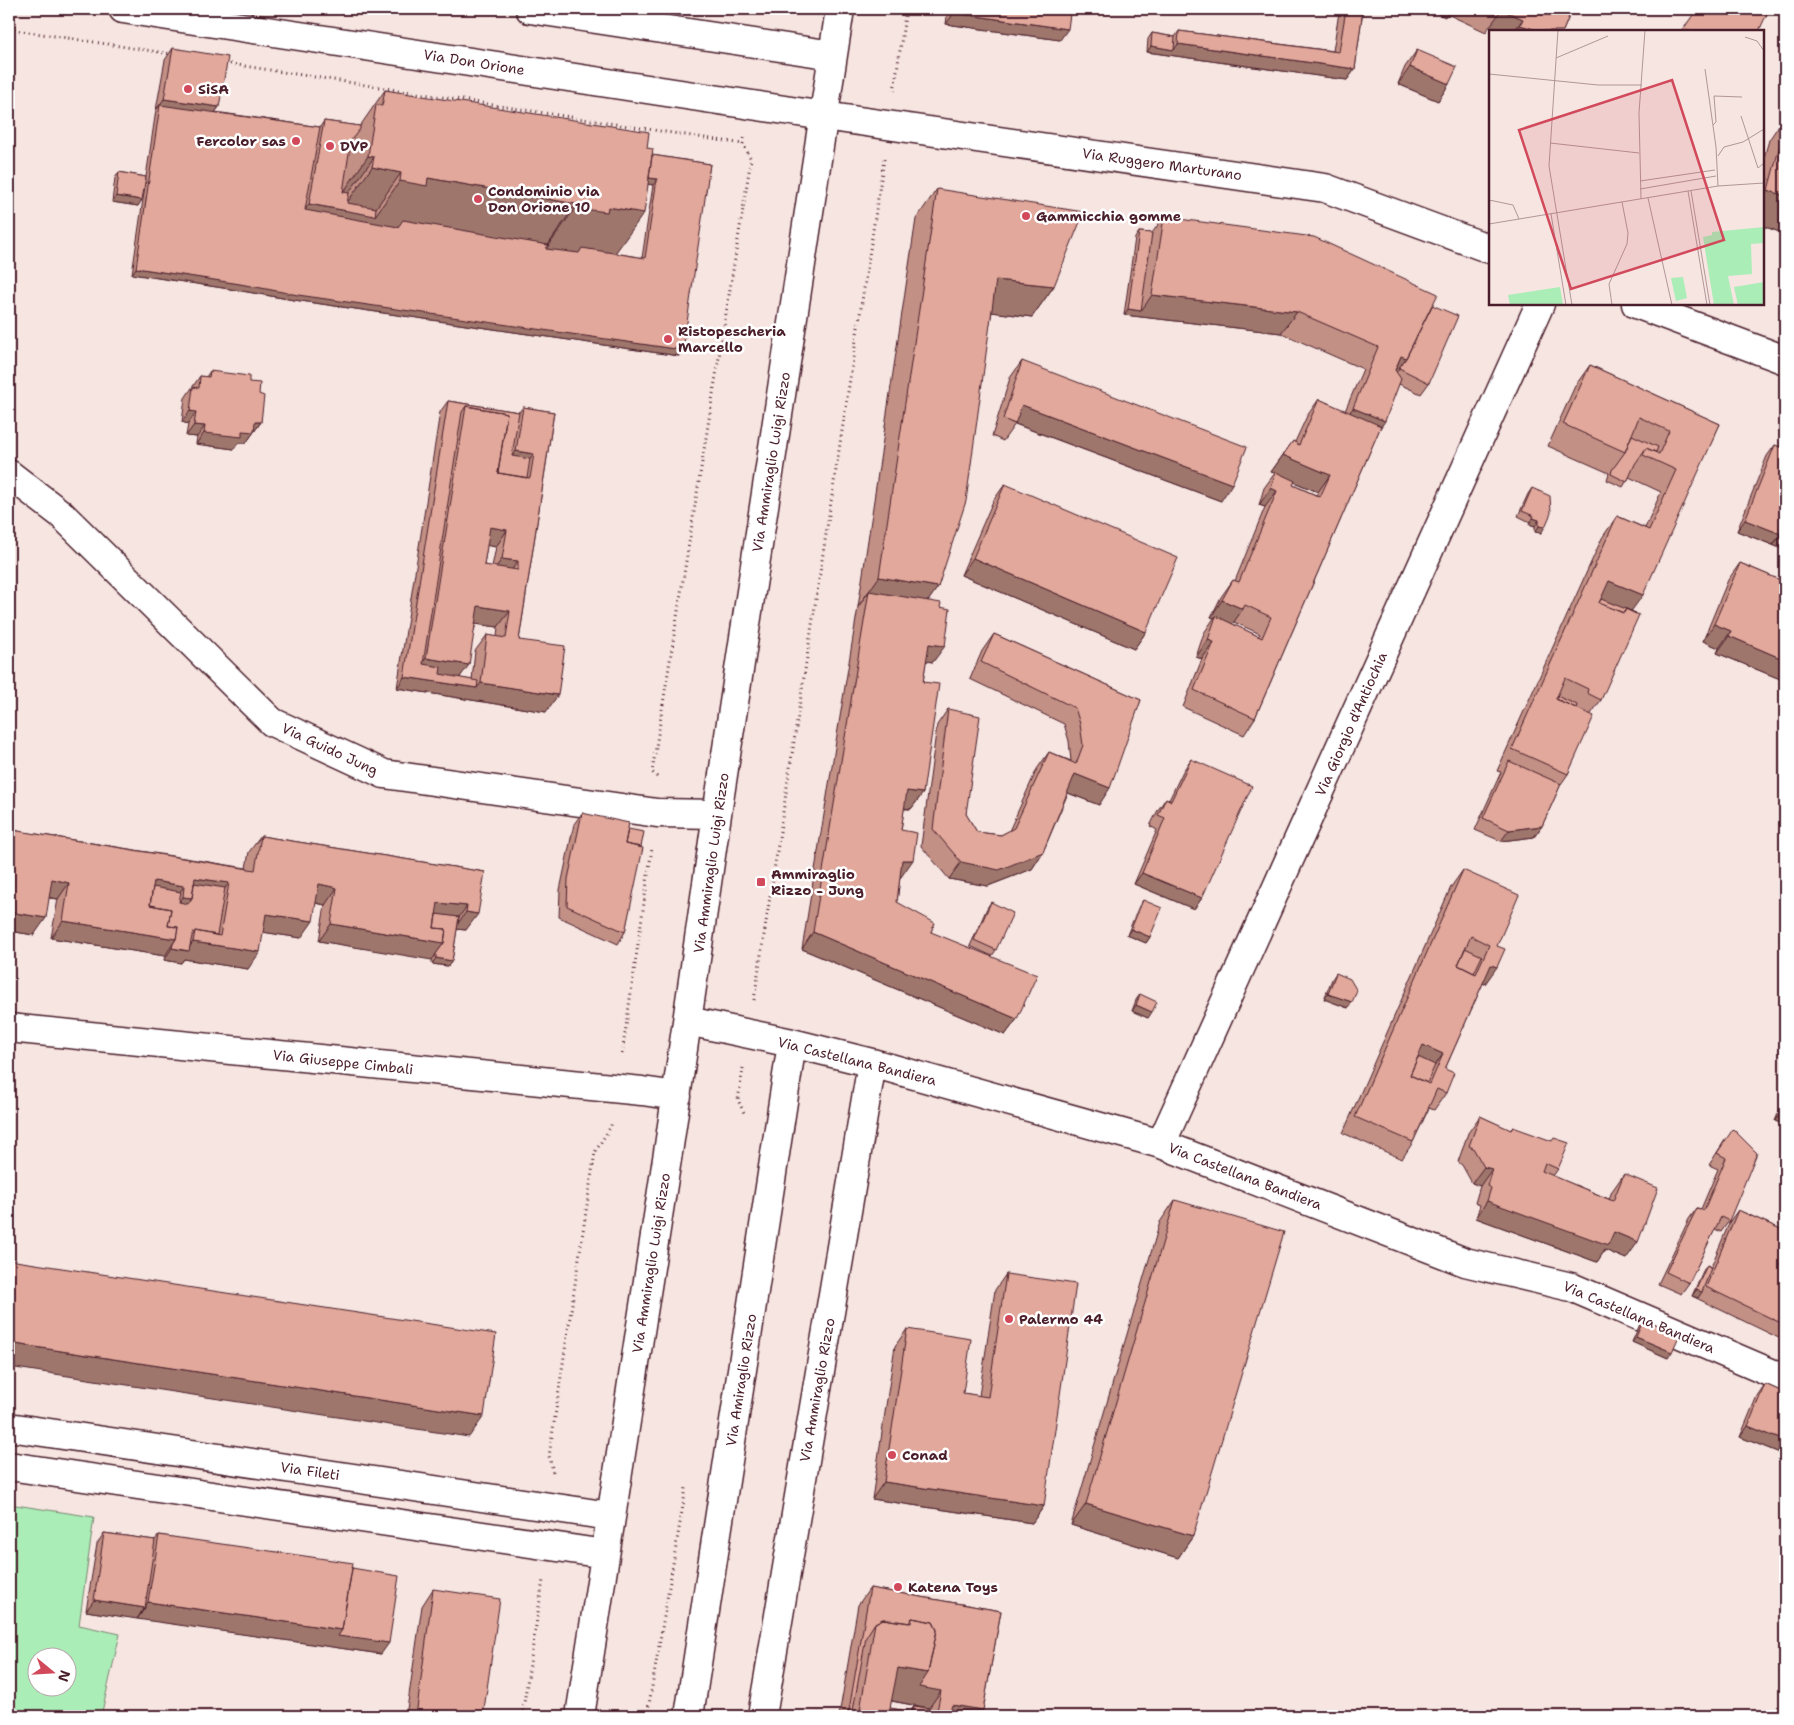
<svg xmlns="http://www.w3.org/2000/svg" width="1794" height="1725" viewBox="0 0 1794 1725" font-family="'Shantell Sans',sans-serif">
<rect width="100%" height="100%" fill="#f6e5e1"/>
<filter id="ink" filterUnits="userSpaceOnUse"><feTurbulence type="fractalNoise" baseFrequency=".02" numOctaves="2"/><feDisplacementMap in="SourceGraphic" scale="10" xChannelSelector="R" yChannelSelector="G"/><feConvolveMatrix kernelMatrix="1 2 1 2 8 2 1 2 1" color-interpolation-filters="sRGB"/></filter>
<g filter="url(#ink)">
<path fill="#aaedb7" stroke="#7a8671" fill-rule="evenodd" d="M9,1504L94,1517L79,1625L120,1634L101,1716H9ZM38,1658H68V1688H38Z"/>
<g fill="none" stroke-linecap="round" stroke-linejoin="round">
<defs>
<path id="minor" d="M123,9L824,116L1325,188L1490,249
M530,9L833,55
M1636,304L1785,360
M9,474L61,514L272,722L384,774L657,813L717,814
M688,1021L792,1043L872,1063L1161,1144L1465,1262L1571,1287L1785,1379
M9,1028L642,1091L677,1096
M1161,1144L1540,304
M9,1427L610,1516
M9,1466L605,1554
M580,1716L669,1146L717,814L840,9
M689,1716L792,1043
M762,1716L872,1063"/>
</defs>
<use href="#minor" stroke="#4a1f2b" stroke-width="31"/>
<path stroke="#4a1f2b" stroke-width="3" stroke-dasharray="1 4" stroke-linecap="butt" d="M9,29L172,54
M225,63L743,144
M894,91L906,9
M657,777L652,772L751,159L743,144L744,138
M754,1000L884,159
M622,1054L652,848
M743,1068L738,1100L745,1115
M553,1472L549,1456L595,1152L611,1126L612,1122
M522,1716L543,1580
M647,1716L686,1488"/>
<use href="#minor" stroke="#fff" stroke-width="28"/>
</g>
<path fill="#c29085" stroke="#4a1f2b" fill-rule="evenodd" d="M948,9H1033L1060,40L946,24Z
M1316,9H1363L1355,69L1347,80L1147,52L1148,39L1152,33L1175,37L1179,31L1333,51L1339,12Z
M1430,9H1572L1563,31H1501L1490,26L1486,32L1447,14L1445,17L1429,10Z
M173,48L219,107L215,112L320,127L324,121L360,126L385,90L647,148L652,155L710,164L679,356L294,300L236,290L132,274L146,179L138,206L112,202L115,178L119,172L146,177L156,110L165,60ZM648,184L653,185L642,258L615,253Z
M1417,50L1449,84L1438,101L1398,84L1405,67Z
M1785,116V234L1763,226V161L1769,140Z
M937,189L1054,286L1032,317L992,312L938,587L928,600L933,662L926,661L923,682V793L911,809H904L901,830V877H900L897,902L931,932L1017,1019L1005,1035L802,949L858,607L916,219Z
M1164,217L1432,305L1429,383L1421,394L1399,384L1255,718L1244,735L1183,707L1202,659L1196,657L1204,633L1214,618L1211,617L1221,597L1233,580L1235,581L1265,507L1259,505L1264,488L1275,473L1271,472L1293,441L1295,442L1307,416L1319,399L1345,411L1363,369L1281,333L1124,315L1135,238L1139,232L1152,233ZM1294,482L1318,492L1316,495L1293,485ZM1234,622L1260,634L1258,636L1232,624Z
M1022,361L1221,501L1015,424L1003,441L992,436L1010,378Z
M1590,365L1720,424L1631,611L1601,700L1591,714L1568,774L1561,784L1542,826L1534,837L1501,841L1475,830L1501,772L1497,771L1602,538L1617,516L1645,528L1661,492L1629,477L1623,487L1607,480L1609,473L1548,446L1575,386Z
M210,371L249,382L259,394L261,422L246,443H238L234,449L196,444L197,437L186,436L188,424L182,422L185,398L200,376L206,377Z
M448,401L519,412L523,407L554,412L519,640L546,712L397,688L440,412ZM487,545L496,547L492,567L484,565ZM476,624L498,627L497,637L487,635L475,651L472,680L460,678Z
M1775,445L1785,449V550L1737,531L1767,456Z
M1005,484L1146,632L1134,649L961,575L993,501Z
M1532,488L1541,533L1535,532V526L1529,524L1530,522L1518,516L1528,494Z
M1740,563L1785,582V681L1717,653L1719,648L1703,641L1728,580Z
M994,634L1141,700L1099,805L1068,793L1043,852L1032,869L988,886L949,879L921,846L937,725L948,709L966,814L977,832L1001,835L1009,831L1037,769L1049,752L1071,761L1069,741L1064,724L970,679L982,651Z
M1191,759L1202,898L1194,909L1134,884L1157,830L1150,826L1158,810L1166,798L1169,800L1183,771Z
M582,813L628,829L641,847L625,932L618,944L559,917L560,890L574,824Z
M12,830L246,868L249,852L261,836L485,872L466,930L457,929L452,961L448,966L432,964V959L319,941L325,905L316,903L301,938L263,932L248,969L184,959L181,963L164,960L165,956L51,938L58,899L49,898L34,935L9,931V835Z
M1463,870L1497,946L1485,984L1483,983L1445,1069L1446,1093L1434,1110L1429,1108L1413,1142L1402,1159L1343,1133L1451,887Z
M1143,900L1150,937L1146,943L1127,935L1139,906Z
M991,902L996,950L992,956L970,946L987,908Z
M1336,973L1352,1002L1348,1008L1324,999L1332,979Z
M1140,994L1148,1018L1132,1011L1136,1000Z
M1785,1097V1125L1775,1121L1784,1099Z
M1480,1116L1510,1130L1513,1127L1558,1169L1553,1176L1609,1199L1612,1191L1624,1174L1626,1259L1605,1250L1597,1262L1476,1218L1480,1205L1475,1203L1480,1186L1472,1183L1462,1165L1458,1162L1468,1133Z
M1725,1140L1729,1221L1721,1232L1715,1229L1689,1283L1681,1294L1658,1284L1689,1219L1697,1208L1701,1209L1718,1169L1709,1165Z
M1175,1200L1193,1536L1178,1558L1071,1525L1160,1222Z
M1738,1210L1785,1231V1341L1692,1296L1703,1271L1707,1265L1711,1267L1730,1221Z
M1006,1274L1044,1506L1032,1523L872,1499L895,1346L907,1329L963,1393L979,1396L995,1290Z
M1644,1319L1668,1358L1632,1342L1640,1324Z
M1765,1384L1785,1393V1455L1740,1437L1757,1396Z
M104,1533L155,1540L159,1535L352,1568L381,1654L86,1611L97,1544Z
M870,1588L1001,1611L983,1710L979,1716H927L929,1708L891,1701L890,1708L910,1712L914,1706L926,1716H839L858,1605Z
M433,1589L483,1716H406L422,1606Z"/>
<path fill="#9e766c" stroke="#4a1f2b" d="M1316,9H1341L1339,12Z
M1500,9L1523,19L1514,31H1501L1490,26L1498,15Z
M954,13L1068,29L1060,40L946,24Z
M1520,25L1540,31H1516Z
M1178,44L1355,69L1347,80L1147,52L1151,46L1174,50Z
M1410,67L1449,84L1438,101L1398,84Z
M164,99L219,107L211,118L160,105L156,110Z
M442,152L657,179L653,185Z
M368,156L374,157L341,204L336,203Z
M372,167L401,173L371,215L375,216L400,181L428,178L576,204L544,251L394,232L301,216L309,204L342,210Z
M1768,190L1785,196V234L1763,226V197Z
M116,196L142,200L138,206L112,202Z
M608,207L644,213L611,259L542,255L575,208Z
M136,268L683,350L679,356L294,300L236,290L132,274Z
M996,280L1054,286L1032,317L975,310Z
M1152,295L1297,312L1281,333L1124,315L1128,309L1141,311Z
M1401,356L1406,358L1391,380Z
M1022,405L1232,484L1221,501L1010,422Z
M1353,408L1385,421L1370,443L1338,429Z
M190,411L196,412L188,424L182,422Z
M255,422H261L246,443H238L234,449L196,444L204,433L242,431Z
M194,425L205,426L197,437L186,436Z
M516,451L534,454L522,470L504,467Z
M1283,455L1330,475L1318,492L1275,474L1276,472L1275,473L1271,472Z
M1271,488L1277,491L1265,507L1259,505Z
M1533,518L1539,520L1535,526L1529,524Z
M1745,520L1781,534L1773,545L1737,531Z
M1539,526L1545,527L1541,533L1535,532Z
M490,527L507,530L496,547L479,544Z
M1785,529V550L1773,545Z
M973,558L1146,632L1134,649L961,575Z
M502,559L518,561L506,578L490,575Z
M879,577L938,587L917,617L869,591L858,607Z
M1609,581L1643,595L1627,617L1595,604Z
M1222,600L1243,609L1231,626L1216,616L1214,618L1211,617Z
M478,606L510,611L498,627L467,623Z
M1714,624L1731,631L1719,648L1703,641Z
M1729,636L1785,660V681L1717,653Z
M1208,640L1214,642L1202,659L1196,657Z
M929,644L945,646L933,662L917,660Z
M426,658L469,665L457,681L415,675Z
M404,677L477,688L481,683L558,695L546,712L397,688Z
M1075,774L1110,788L1099,805L1063,791Z
M907,791L923,793L911,809L895,807Z
M1542,826L1534,837L1501,841L1509,830Z
M1043,852L1032,869L988,886L949,879L961,862Z
M902,860H913L901,877L890,876Z
M1142,873L1202,898L1194,909L1134,884Z
M195,878L229,883L217,899L191,883Z
M52,879L69,883L58,899L40,896Z
M154,881L184,886L173,903L148,899Z
M319,884L337,888L325,905L308,901Z
M183,897L192,898L180,915L171,913Z
M438,903L467,906L455,923L430,920Z
M9,912L46,918L34,935L9,931Z
M466,912L478,914L466,930L454,929Z
M266,914L313,921L301,938L255,931Z
M63,921L176,939L165,956L51,938Z
M331,924L444,943L432,960L319,941Z
M1131,929L1150,937L1146,943L1127,935Z
M813,932L1017,1019L1005,1035L802,949Z
M193,942L260,952L248,969L184,959L181,963L164,960L172,948L187,951Z
M436,958L452,961L448,966L432,964Z
M1491,965L1497,967L1485,984L1479,982Z
M1328,994L1352,1002L1348,1008L1324,999Z
M1136,1005L1152,1012L1148,1018L1132,1011Z
M1423,1045L1443,1054L1431,1071L1412,1063Z
M1783,1110L1785,1111V1125L1775,1121Z
M1484,1167L1492,1169L1480,1186L1472,1183Z
M1487,1201L1614,1232L1638,1242L1626,1259L1605,1250L1597,1262L1476,1218Z
M1696,1290L1702,1292L1698,1298L1692,1296Z
M1636,1337L1672,1352L1668,1358L1632,1342Z
M9,1343L484,1416L469,1437L9,1367Z
M1748,1426L1785,1441V1455L1740,1437Z
M884,1482L1044,1506L1032,1523L872,1499Z
M1086,1504L1193,1536L1178,1558L1071,1525Z
M94,1600L145,1608L137,1619L86,1611Z
M148,1602L342,1630L389,1643L381,1654L137,1619Z
M898,1668L928,1673L941,1691L929,1708L877,1698Z
M952,1705L983,1710L979,1716H943Z"/>
<path fill="#e1a89b" stroke="#4a1f2b" fill-rule="evenodd" d="M954,9H1033L1070,14L1068,29L954,13Z
M1346,9H1363L1355,69L1178,44L1179,31L1339,52Z
M1483,9H1572L1563,31H1540L1520,25L1523,19L1500,9L1498,15Z
M1697,9H1769L1759,31H1682Z
M1152,33L1175,37L1174,50L1151,46Z
M173,48L228,57L219,107L164,99Z
M1417,50L1457,67L1449,84L1410,67Z
M385,90L649,132L647,148L653,149L644,213L608,207L607,212L575,208L576,204L428,178L427,186L400,181L401,173L372,167L374,157L368,156L376,105L382,106Z
M160,105L320,127L305,210L398,227L403,220L548,245L546,249L579,253L582,248L645,258L657,179L649,178L652,155L710,164L683,350L298,295L240,284L136,268Z
M324,121L360,126V129L351,140L343,192L349,193L347,203L376,208L375,216L309,204Z
M1785,126V196L1768,190Z
M119,172L146,177L142,200L116,196Z
M937,189L1084,212L1054,286L996,280L966,501L938,587L879,577Z
M1164,217L1314,237L1438,294L1406,358L1401,356L1395,370L1401,379L1385,421L1353,408L1378,347L1297,312L1152,295Z
M1139,232L1152,233L1141,311L1128,309Z
M1432,305L1458,316L1429,383L1399,368L1406,358Z
M1022,361L1247,447L1232,484L1022,405L1015,424L1003,419Z
M1590,365L1720,424L1643,595L1609,581L1599,603L1624,613L1626,609L1639,615L1601,700L1587,693L1588,689L1565,678L1556,699L1594,716L1568,774L1512,749L1617,516L1649,530L1676,470L1643,455L1646,448L1659,454L1669,431L1639,417L1625,452L1563,424Z
M210,371L249,376V382L260,383L259,394L264,396L261,422H255L254,432L242,431V437L204,433L205,426L194,425L196,412L190,411L193,387L199,388L200,376L209,377Z
M1319,399L1381,426L1255,718L1194,690L1214,642L1208,640L1216,616L1262,638L1271,617L1245,605L1243,609L1222,600L1233,580L1239,582L1277,491L1271,488L1276,472L1295,481L1293,485L1320,497L1330,475L1283,455L1293,441L1299,445Z
M448,401L519,412L512,456L530,459L527,478L498,473L507,413L466,406L462,412L423,664L441,667L440,674L478,681L477,688L404,677Z
M466,406L507,413L498,473L530,478L534,454L516,451L523,407L554,412L519,640L565,646L558,695L481,683L487,635L506,638L510,611L478,606L469,665L426,658ZM490,527L507,530L502,559L518,561V570L484,565Z
M1632,435L1658,447L1656,452L1646,448L1635,464L1627,482L1611,474L1612,470L1625,452Z
M1775,445L1785,449V522L1781,534L1745,520Z
M1005,484L1178,558L1146,632L973,558Z
M1532,488L1550,496L1551,513L1545,527L1539,526V520L1533,518L1534,516L1522,511Z
M1740,563L1785,582V660L1729,636L1731,631L1714,624Z
M869,591L941,603L940,607L950,609L945,646L929,644L923,682L939,684L923,793L907,791L901,830L917,833L913,860H902L897,902L935,923L931,932L1037,975L1017,1019L813,932Z
M1601,599L1636,613V614L1626,609L1623,613L1599,603Z
M994,634L1141,700L1110,788L1075,774L1043,852L999,870L961,862L933,829L948,709L980,716L966,814L977,832L1001,835L1014,828L1049,752L1076,764L1083,745L1080,724L1075,708L981,662Z
M1557,696L1577,705L1576,708L1556,699Z
M1191,759L1252,786L1202,898L1142,873L1165,818L1158,815L1166,798L1171,801Z
M1509,761L1561,784L1542,826L1509,830L1483,818Z
M582,813L629,823L625,844L643,848L625,932L567,906L568,879Z
M628,829L644,832L641,847L625,844Z
M12,830L255,870L261,836L485,872L478,914L466,912L467,906L438,903L434,928L446,929L444,943L331,924L337,888L319,884L313,921L266,914L260,952L193,942L195,931L220,936L229,883L195,878L192,898L183,897L184,886L154,881L150,905L171,909L168,926L178,927L176,939L63,921L69,883L52,879L46,918L9,912V852Z
M1463,870L1519,895L1497,946L1505,949L1497,967L1491,965L1445,1069L1454,1073L1446,1093L1437,1089L1413,1142L1355,1117ZM1471,936L1489,945L1476,974L1458,965ZM1423,1045L1443,1054L1430,1084L1410,1075Z
M194,883L225,888L217,935L195,931L192,936L189,951L172,948L173,944L176,939L178,927L168,926L171,909L150,905L153,887L181,892L179,902L188,904L192,898Z
M1143,900L1162,908L1150,937L1131,929Z
M991,902L1013,913L996,950L974,940Z
M436,914L459,917L452,961L436,958V954L444,943L446,929L434,928Z
M1465,948L1482,956L1474,973L1458,965Z
M1336,973L1350,979L1357,991L1352,1002L1328,994Z
M1140,994L1157,1002L1152,1012L1136,1005Z
M1418,1057L1435,1065L1427,1083L1410,1075Z
M1480,1116L1511,1130L1513,1127L1552,1141L1554,1138L1569,1143L1558,1169L1545,1163L1542,1171L1613,1201L1624,1174L1658,1188L1638,1242L1614,1232L1608,1245L1487,1201L1491,1188L1487,1186L1492,1169L1484,1167L1473,1148L1469,1146Z
M1733,1129L1757,1153L1729,1221L1721,1217L1689,1283L1666,1272L1697,1208L1704,1210L1726,1158L1717,1153Z
M1175,1200L1284,1232L1193,1536L1086,1504Z
M1738,1210L1785,1231V1325L1706,1287Z
M9,1260L496,1334L484,1416L9,1343Z
M1707,1265L1711,1268L1702,1292L1696,1290Z
M1006,1274L1076,1284L1044,1506L884,1482L907,1329L971,1339L963,1393L988,1397Z
M1644,1319L1680,1334L1672,1352L1636,1337Z
M1765,1384L1785,1393V1441L1748,1426Z
M104,1533L155,1540L145,1608L94,1600Z
M159,1535L353,1563L342,1630L148,1602Z
M352,1568L399,1576L389,1643L338,1636L342,1630Z
M870,1588L1001,1611L983,1710L952,1705L949,1716H936L941,1691L919,1687L928,1673L937,1630L933,1622L912,1618L909,1623L883,1619L875,1623L866,1637L852,1716H848Z
M433,1589L500,1599L483,1716H416Z
M912,1618L933,1622L937,1630L928,1673L898,1668L890,1708L912,1712L914,1706L928,1708L926,1716H859L875,1623L883,1619L911,1623Z
M817,1713L836,1716H817Z"/>
</g>
<g fill="#d1495b" stroke="#fff" stroke-width="2">
<circle cx="188" cy="89" r="5"/>
<circle cx="296" cy="141" r="5"/>
<circle cx="330" cy="146" r="5"/>
<circle cx="478" cy="199" r="5"/>
<circle cx="1026" cy="216" r="5"/>
<circle cx="668" cy="339" r="5"/>
<rect x="756" y="877" width="10" height="10" rx="2.5"/>
<circle cx="1009" cy="1319" r="5"/>
<circle cx="892" cy="1455" r="5"/>
<circle cx="898" cy="1587" r="5"/>
</g>
<g text-anchor="middle" stroke-width="5" stroke-linejoin="round" paint-order="stroke">
<g font-size="14" fill="#4a1f2b" stroke="#fff">
<text transform="translate(474 62) rotate(9)" y="5">Via Don Orione</text>
<text transform="translate(1162 164) rotate(8)" y="5">Via Ruggero Marturano</text>
<text transform="translate(771 462) rotate(-81)" y="5">Via Ammiraglio Luigi Rizzo</text>
<text transform="translate(1351 724) rotate(-66)" y="5">Via Giorgio d'Antiochia</text>
<text transform="translate(330 749) rotate(25)" y="5">Via Guido Jung</text>
<text transform="translate(711 863) rotate(-82)" y="5">Via Ammiraglio Luigi Rizzo</text>
<text transform="translate(857 1061) rotate(14)" y="5">Via Castellana Bandiera</text>
<text transform="translate(343 1062) rotate(6)" y="5">Via Giuseppe Cimbali</text>
<text transform="translate(1245 1176) rotate(21)" y="5">Via Castellana Bandiera</text>
<text transform="translate(651 1263) rotate(-81)" y="5">Via Ammiraglio Luigi Rizzo</text>
<text transform="translate(1639 1317) rotate(23)" y="5">Via Castellana Bandiera</text>
<text transform="translate(741 1380) rotate(-81)" y="5">Via Amiraglio Rizzo</text>
<text transform="translate(817 1390) rotate(-80)" y="5">Via Ammiraglio Rizzo</text>
<text transform="translate(310 1471) rotate(8)" y="5">Via Fileti</text>
</g>
<g font-size="14" font-weight="bold" fill="#4a1f2b" stroke="#fff" text-anchor="start">
<text x="198" y="94">SiSA</text>
<text x="286" y="146" text-anchor="end">Fercolor sas</text>
<text x="340" y="151">DVP</text>
<text x="488" y="196">Condominio via<tspan x="488" dy="16">Don Orione 10</tspan></text>
<text x="1036" y="221">Gammicchia gomme</text>
<text x="678" y="336">Ristopescheria<tspan x="678" dy="16">Marcello</tspan></text>
<text x="771" y="879">Ammiraglio<tspan x="771" dy="16">Rizzo - Jung</tspan></text>
<text x="1019" y="1324">Palermo 44</text>
<text x="902" y="1460">Conad</text>
<text x="908" y="1592">Katena Toys</text>
</g>
</g>
<g transform="translate(1489 30)">
<rect width="275" height="275" fill="#f6e5e1"/>
<path d="M275,197V213L262,214L263,244L239,246L245,275H225L214,207L223,205V202ZM194,247L198,268L187,271L182,248ZM275,252V275H249L245,257ZM71,257L74,275H21L19,265Z" fill="#aaedb7"/>
<path fill="none" stroke="#b19698" stroke-width="1" d="M69,0L60,136L83,275M256,7L268,11L275,21M67,28L119,6M216,39L227,117L229,156M0,44L109,55H153M252,86L269,138L275,133M224,95L227,92L225,66L253,67M61,113L150,123M229,126L235,117L254,112L275,99M151,151L226,140M151,159L227,146M199,161L218,275M202,161L221,275M159,168L183,275M152,169L150,83L156,0M0,170L24,175L30,189M62,184L77,275M0,194L229,156L275,153M123,275L120,254L138,214L139,203L133,172"/>
<path fill="#d1495b" fill-opacity="0.15" stroke="#d1495b" stroke-width="2.5" d="M183,50L235,210L82,259L30,100Z"/>
<rect width="275" height="275" fill="none" stroke="#4a1f2b" stroke-width="2.5"/>
</g>
<rect width="1794" height="1725" fill="none" stroke="#fff" stroke-width="30"/>
<rect x="15" y="15" width="1764" height="1695" fill="none" stroke="#4a1f2b" stroke-width="2" filter="url(#ink)"/>
<g transform="translate(52 1672) rotate(108)"><circle r="24" fill="#ffffff" stroke="#b7a5aa"/>
<path d="M0-4L9 19L0 12L-9 19Z" fill="#d1495b"/>
<text y="-8" font-size="14" font-weight="bold" text-anchor="middle" fill="#4a1f2b">N</text>
</g>
</svg>
